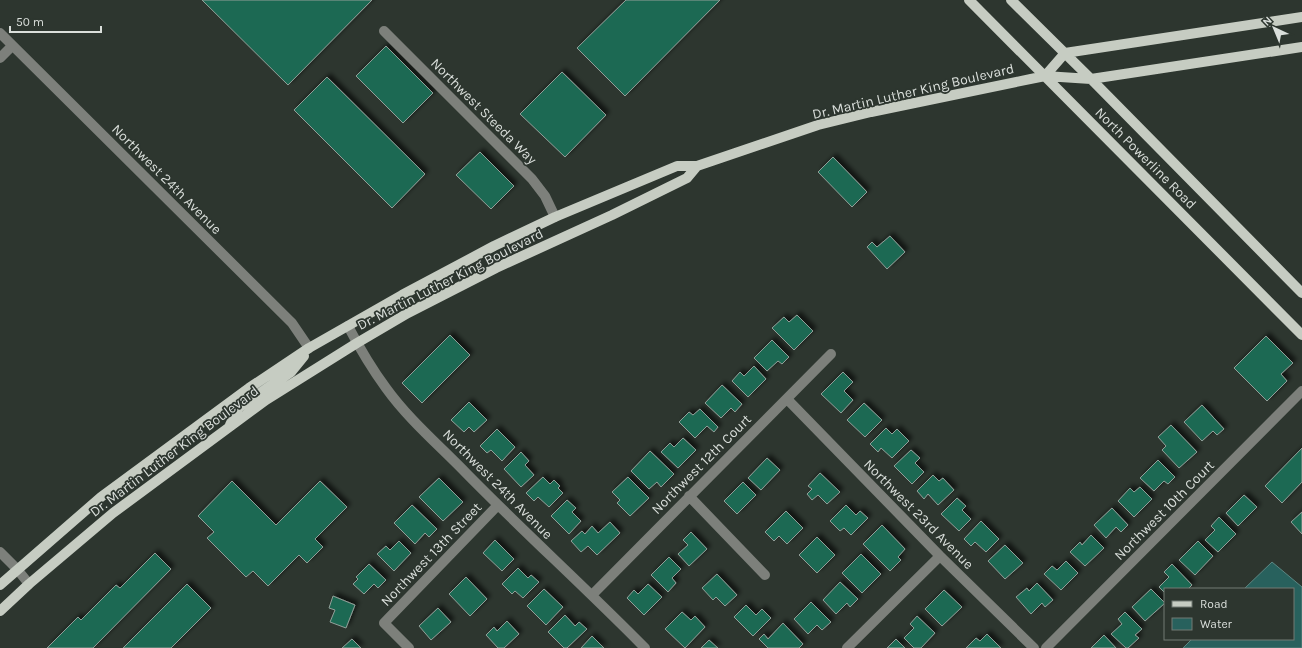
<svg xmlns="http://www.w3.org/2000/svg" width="1302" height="648" viewBox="0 0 1302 648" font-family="Karla,sans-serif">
<defs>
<filter id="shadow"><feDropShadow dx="3.5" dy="-3.5" stdDeviation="2" flood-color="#0009"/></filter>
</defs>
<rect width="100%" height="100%" fill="#2d362f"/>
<path fill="#28615d" stroke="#5d8783" d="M1272,562L1302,587V648H1183L1192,639H1293V589H1244Z"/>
<path fill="#1f6953" stroke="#919f99" filter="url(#shadow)" d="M202,0H372L288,85Z
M626,0H720L625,96L577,48Z
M386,46L433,93L403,123L356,76Z
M562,72L606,115L565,157L520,114Z
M327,77L425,174L392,208L294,110Z
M480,152L514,186L491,209L456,175Z
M833,157L867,192L852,207L818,172Z
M890,236L905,252L887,269L867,247L872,242L877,247Z
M797,315L813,331L794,350L772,328L784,317L789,322Z
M450,335L470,355L422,403L402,383Z
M1266,336L1293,363L1281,374L1287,381L1267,401L1234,368Z
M772,340L789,357L782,364L778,361L767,371L754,358Z
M754,366L766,379L748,397L732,381L740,372L744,376Z
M843,372L853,382L844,391L853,400L841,413L821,394Z
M722,385L742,404L735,412L731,408L721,418L705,403Z
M469,402L487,420L474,432L469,427L464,432L451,420Z
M864,403L882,420L865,437L847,420Z
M1202,405L1224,429L1217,435L1213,431L1202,441L1184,422Z
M700,409L718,427L714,432L707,426L695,438L679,422L689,412L693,415Z
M1171,425L1197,452L1179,468L1162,450L1166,446L1158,437Z
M886,428L892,434L897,429L909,441L892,458L881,448L878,452L870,444Z
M497,429L515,447L502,461L491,450L487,453L480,446Z
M683,438L696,450L678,468L661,452L670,443L674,447Z
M1302,448V482L1282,503L1265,486Z
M911,450L920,458L915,463L924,472L912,484L894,466Z
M650,451L674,474L661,487L657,482L649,489L631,471Z
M521,452L529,461L525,465L534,475L521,487L504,469Z
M767,458L780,470L761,490L748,478Z
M1158,460L1175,477L1168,484L1164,481L1154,491L1140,478Z
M820,473L840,492L827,504L818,495L812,500L807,494L812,489L808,486Z
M933,475L939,481L943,478L954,490L938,505L928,494L924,499L917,491Z
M543,477L550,484L554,480L560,486L558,488L563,493L549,507L538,497L534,501L526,493Z
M628,477L649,498L630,516L617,503L620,500L612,492Z
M439,478L463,502L443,521L419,497Z
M232,481L276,525L320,481L347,507L315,539L323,547L307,563L299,555L268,586L253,571L246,577L207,538L214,532L198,516Z
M743,482L756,495L737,514L724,501Z
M1140,487L1152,499L1134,517L1118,501L1130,488L1134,492Z
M1244,495L1257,507L1238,526L1226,513Z
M957,498L966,506L962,510L971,519L959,531L941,514Z
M567,500L576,508L572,512L581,521L569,534L551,516Z
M412,505L437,529L429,537L425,533L415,544L394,523Z
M846,505L856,515L860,511L868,518L851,535L844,528L840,531L830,521Z
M1112,508L1128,525L1121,532L1116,527L1106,538L1094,525Z
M786,511L803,528L787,544L779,536L774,541L765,532Z
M1302,512V534L1291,522Z
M1219,517L1236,534L1218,552L1205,540L1215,530L1211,526Z
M981,521L999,539L986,552L975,542L971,546L964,539Z
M610,522L620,533L597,555L588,546L581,552L571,541L582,531L585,534L592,526L598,533Z
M882,525L905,549L898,557L901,560L890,571L863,544Z
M691,532L707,549L689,566L678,554L688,545L683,540Z
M1091,535L1104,548L1085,566L1070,552L1080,542L1082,545Z
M817,537L835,555L817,573L799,555Z
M495,540L514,559L502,571L483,553Z
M399,541L411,553L394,571L377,554L386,546L390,550Z
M1198,541L1213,556L1195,575L1179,560Z
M1005,545L1023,563L1005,579L988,561Z
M155,553L171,569L93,648H47L78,617L81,620L116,585L120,588Z
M861,554L881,574L862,593L842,573Z
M669,557L681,569L672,578L676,583L668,592L651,575Z
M1066,561L1078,573L1061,590L1044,574L1052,566L1057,570Z
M369,564L386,580L378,588L374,584L364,594L353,584L358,579L356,577Z
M1172,564L1192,585L1188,589H1165V593L1159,587L1169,577L1164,572Z
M518,568L528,578L531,575L539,582L523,598L515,591L512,594L502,584Z
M717,574L737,595L725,606L716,597L713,600L702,588Z
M466,577L487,599L470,616L449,594Z
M840,582L858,599L850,607L847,603L836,614L823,600Z
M1037,583L1053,600L1045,607L1042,603L1031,614L1016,597L1027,588L1029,591Z
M187,584L211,608L171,648H123Z
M648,584L662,597L644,615L627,598L634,590L638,594Z
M544,589L563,607L546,625L527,606Z
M1151,589L1165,603L1145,621L1132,607Z
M944,590L962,607L942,626L925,609Z
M333,596L355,605L346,628L330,622L335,610L329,608Z
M811,602L831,622L822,630L817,625L808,634L794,619Z
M746,605L756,615L762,609L771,618L753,636L734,617Z
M438,608L451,622L431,640L419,626Z
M682,612L691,620L695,616L705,627L685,648L665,629Z
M1125,612L1142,629L1135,635L1139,638L1128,648H1126L1111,634L1122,624L1118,619Z
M565,615L575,626L579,622L587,629L567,648H564L548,632Z
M917,616L935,633L921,648H914L904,638L914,628L910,624Z
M507,621L519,634L504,648H498L486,635L494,627L497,631Z
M783,623L803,644L799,648H768L759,639L764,634L768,639Z
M987,634L1001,648H966L976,638L980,641Z
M1104,635L1116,648H1091Z
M592,636L604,648H581Z
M352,639L361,648H342Z
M896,639L905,648H887Z
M709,640L718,648H701Z"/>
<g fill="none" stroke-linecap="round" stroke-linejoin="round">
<path stroke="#7d807b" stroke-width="10" d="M384,31L532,179L545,196L555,217
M0,33L292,323L309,348
M0,58L12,46
M348,326C359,347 372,369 386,388C409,420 440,446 467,474C525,533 587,589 645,648
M787,399L940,556L1034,648
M689,496L765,575
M0,552L17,569L29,584
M592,595L831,354
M409,648L384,623L498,505
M847,648L940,556
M1046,648L1302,391"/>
<path stroke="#c6ccc2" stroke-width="10" d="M969,0L1302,335
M1011,0L1091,79L1302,293
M1045,76L1065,53L1302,17
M230,425L238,408L291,372L304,356
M0,585L101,497L249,388L309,348L402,295L494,246L555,217L677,166H697L818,125L871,112L1045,76L1091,79L1302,47
M0,611L29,584L113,513L266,400L357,343L408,313L496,268L612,215L687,178L697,166"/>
</g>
<g text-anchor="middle" stroke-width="3.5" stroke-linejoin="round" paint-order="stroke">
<g font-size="14" fill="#dadfdb" stroke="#2d362f">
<text transform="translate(913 91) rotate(-13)" y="5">Dr. Martin Luther King Boulevard</text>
<text transform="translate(484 111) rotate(45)" y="5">Northwest Steeda Way</text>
<text transform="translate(1146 158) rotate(45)" y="5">North Powerline Road</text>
<text transform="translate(167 179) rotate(45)" y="5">Northwest 24th Avenue</text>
<text transform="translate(450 279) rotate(-27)" y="5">Dr. Martin Luther King Boulevard</text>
<text transform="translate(174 451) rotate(-37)" y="5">Dr. Martin Luther King Boulevard</text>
<text transform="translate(701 464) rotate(-45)" y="5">Northwest 12th Court</text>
<text transform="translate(498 484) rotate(45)" y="5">Northwest 24th Avenue</text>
<text transform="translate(1164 510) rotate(-45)" y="5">Northwest 10th Court</text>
<text transform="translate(919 514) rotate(45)" y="5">Northwest 23rd Avenue</text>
<text transform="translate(431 554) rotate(-46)" y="5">Northwest 13th Street</text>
</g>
</g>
<rect x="1164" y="588" width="130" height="52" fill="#2d362f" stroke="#727a74"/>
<rect x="1172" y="601" width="20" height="6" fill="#c6ccc2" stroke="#727a74"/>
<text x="1200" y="608" font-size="12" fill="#dadfdb">Road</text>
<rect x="1172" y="618" width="20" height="12" fill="#28615d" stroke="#727a74"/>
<text x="1200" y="628" font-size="12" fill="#dadfdb">Water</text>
<g transform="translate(1274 28) rotate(316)" stroke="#2d362f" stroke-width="3" paint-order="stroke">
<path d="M0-3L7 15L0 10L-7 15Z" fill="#dadfdb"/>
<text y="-6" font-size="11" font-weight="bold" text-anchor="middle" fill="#dadfdb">N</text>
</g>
<path d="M10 26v6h91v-6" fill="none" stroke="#dadfdb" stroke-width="2"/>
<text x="16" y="26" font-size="12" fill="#dadfdb" stroke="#2d362f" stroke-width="3" paint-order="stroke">50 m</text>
</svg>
